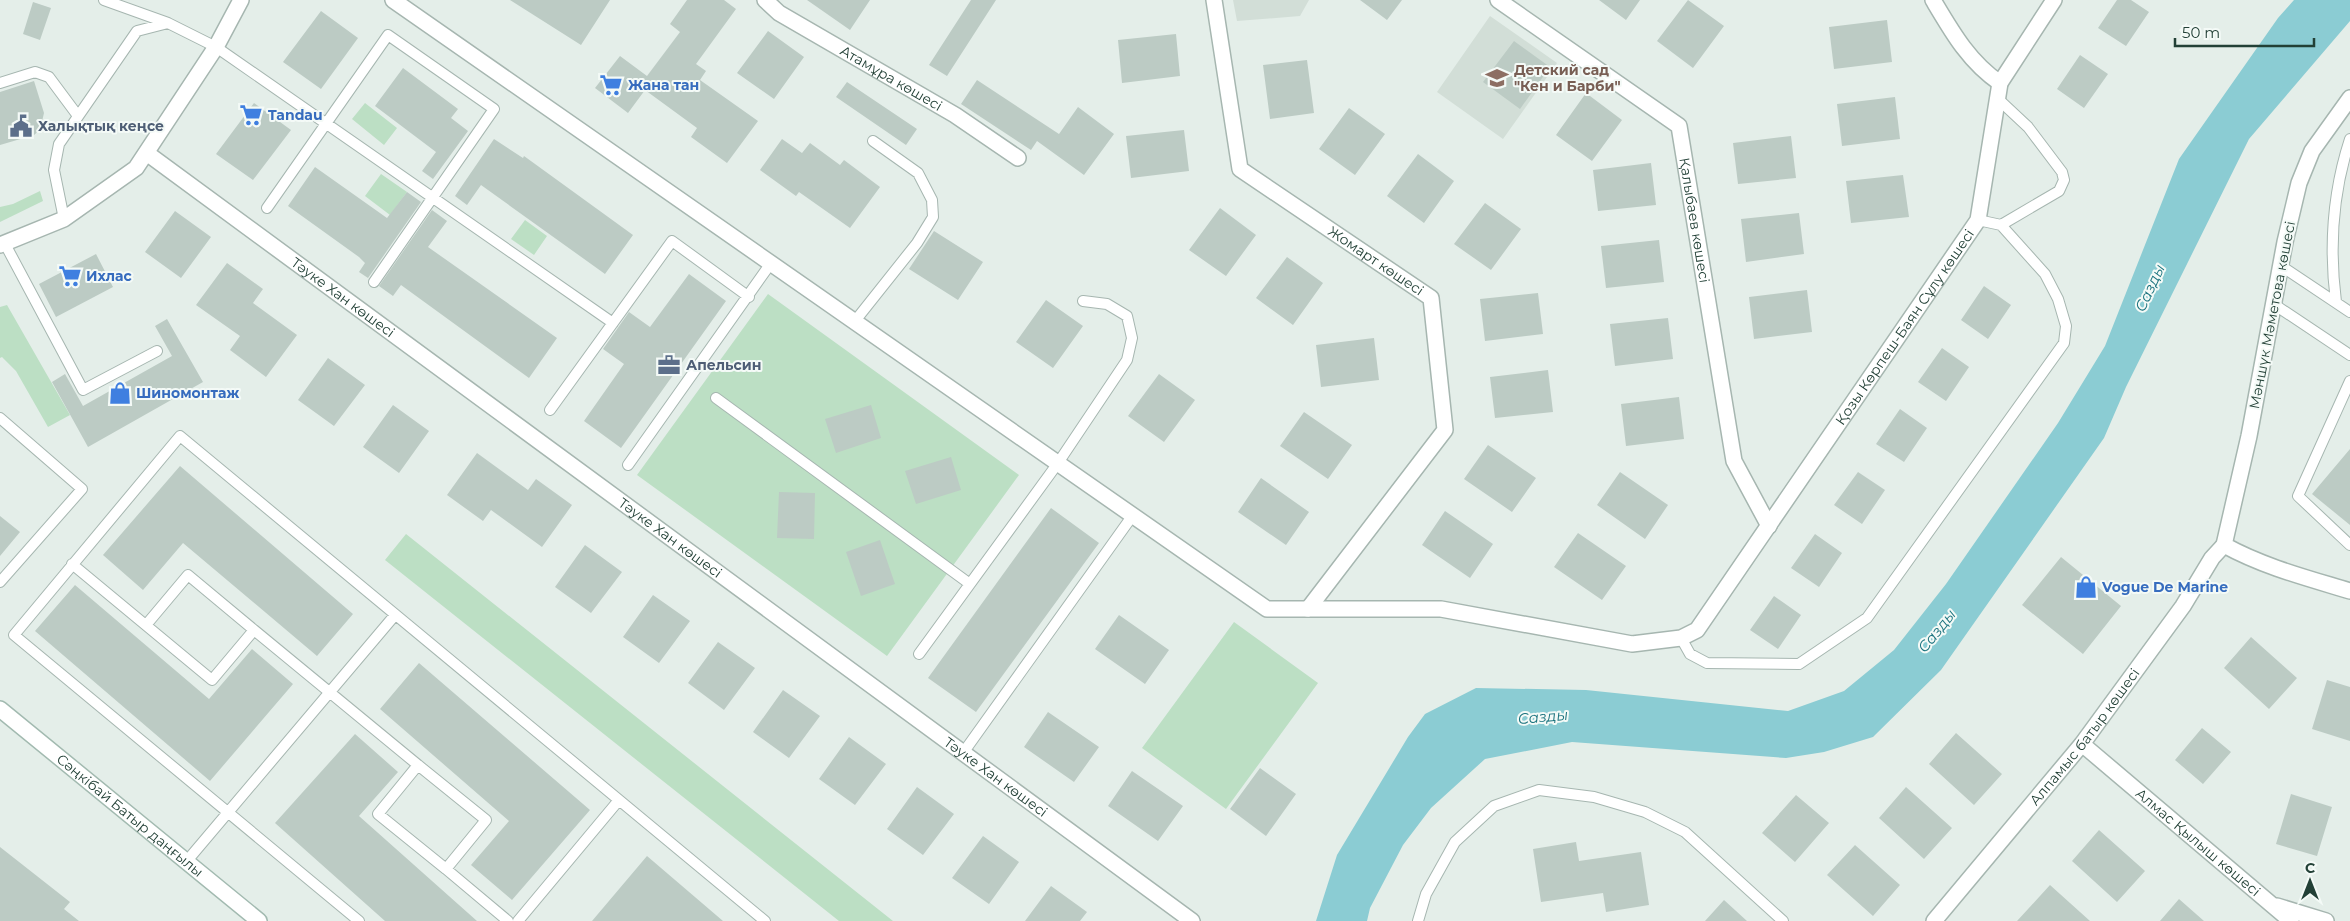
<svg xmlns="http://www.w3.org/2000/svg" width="2350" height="921" viewBox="0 0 2350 921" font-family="Montserrat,sans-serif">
<rect width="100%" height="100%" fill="#e4eee9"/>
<path fill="#d2ded7" d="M1233,0H1309L1300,16L1237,21Z
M1490,16L1557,63L1503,139L1437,92Z"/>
<path fill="#bcdfc4" d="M365,103L397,128L384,145L352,119Z
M381,174L407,192L390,215L365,196Z
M40,191L43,201L0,222V207L13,204Z
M525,220L547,236L534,255L511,239Z
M768,294L1019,475L887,656L637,475Z
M7,305L70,415L48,427L16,371L2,357L0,358V307Z
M406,534L893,921H839L385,560Z
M1234,622L1318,683L1226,809L1142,748Z"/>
<path fill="#8bccd3" d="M2294,0H2350V21L2249,139L2126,387L2104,438L1941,670L1873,737L1824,752L1786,758L1572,742L1485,759L1431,808L1403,845L1370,908L1367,921H1316L1337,855L1408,737L1425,714L1476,688L1586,690L1788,711L1844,691L1894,650L1946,584L2058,423L2105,346L2179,159L2278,18Z"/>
<path fill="#bccbc4" d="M510,0H610L581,45Z
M687,0H724L736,9L696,64L706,71L700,80L758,121L727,163L691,137L697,128L645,90L628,113L595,88L620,56L647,76L680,32L670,24Z
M807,0H870L850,30Z
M971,0H996L947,76L929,65Z
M1360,0H1402L1387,20Z
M1599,0H1640L1626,20Z
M1688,0L1724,26L1693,68L1657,41Z
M2117,0H2131L2149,12L2126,46L2098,28Z
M33,2L51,8L40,40L23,34Z
M321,11L358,38L321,89L283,62Z
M1887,20L1892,62L1834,69L1829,27Z
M768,31L804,57L774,99L737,73Z
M1176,34L1180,76L1122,83L1118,40Z
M1514,41L1550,67L1520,109L1483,82Z
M2080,55L2108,74L2084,108L2057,89Z
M1307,60L1314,113L1270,119L1263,65Z
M403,68L458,109L451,118L468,131L433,179L422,171L436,152L375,106Z
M977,80L1059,134L1078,107L1114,134L1084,175L1037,141L1031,150L961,104Z
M34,81L44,113L40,130L34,135L0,145V92Z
M847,82L917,129L906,145L836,97Z
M1586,93L1622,120L1592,161L1556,135Z
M1895,97L1900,139L1842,146L1837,104Z
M254,103L291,130L253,180L216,154Z
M1349,108L1385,134L1355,175L1319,149Z
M1184,130L1189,171L1131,178L1126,136Z
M1791,136L1796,178L1738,184L1733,143Z
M494,139L523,158L524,156L633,235L605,274L481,185L467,205L455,196Z
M782,139L802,153L810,143L840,165L844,160L880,187L850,228L799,192L796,196L760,170Z
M1418,154L1454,181L1424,223L1387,196Z
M1651,163L1656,205L1598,211L1593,170Z
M315,167L387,218L407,192L421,202L368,278L359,272L365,263L359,257L288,206Z
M1903,175L1909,217L1851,223L1846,181Z
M1485,203L1521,229L1491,270L1454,244Z
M1220,208L1256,235L1226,276L1189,250Z
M432,210L447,221L428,247L557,338L529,378L401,285L393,296L379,286Z
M175,211L211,237L181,278L145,252Z
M1799,213L1804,254L1746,262L1741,219Z
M934,231L983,262L958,300L909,269Z
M1659,240L1664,282L1606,288L1601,246Z
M96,254L113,287L56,317L39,284Z
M1287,257L1323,283L1293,325L1256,298Z
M227,263L263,289L253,303L297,335L266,377L230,350L240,336L196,305Z
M689,274L726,301L621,448L584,421L624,364L603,349L629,312L650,327Z
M1984,286L2011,305L1988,339L1961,320Z
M1807,290L1812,332L1754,339L1749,297Z
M1538,293L1543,334L1485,341L1480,299Z
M1046,300L1083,326L1053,368L1016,342Z
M1668,318L1673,359L1615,366L1610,324Z
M167,319L203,382L88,447L52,382L65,374L83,406L172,356L155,326Z
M1374,338L1379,380L1321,387L1316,345Z
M1942,348L1969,367L1946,401L1918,382Z
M328,358L365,385L334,426L298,400Z
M1548,370L1553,412L1495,418L1490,377Z
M1159,374L1195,400L1164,442L1128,416Z
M1679,397L1684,439L1626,446L1621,404Z
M393,405L429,431L399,473L363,447Z
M871,405L881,438L836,453L825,419Z
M1900,409L1927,428L1904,462L1876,444Z
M1304,412L1352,445L1328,479L1280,446Z
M1488,445L1536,478L1512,512L1464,479Z
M2350,449V525L2312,494Z
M477,453L528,490L536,479L572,505L542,547L491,510L483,521L447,495Z
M951,457L961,490L916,504L905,471Z
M180,466L353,614L317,656L183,543L143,590L103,555Z
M1620,472L1668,505L1645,539L1597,505Z
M1858,472L1885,490L1862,524L1834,505Z
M1261,478L1309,512L1286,545L1238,512Z
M779,492L815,493L814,539L777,538Z
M1051,508L1099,543L976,712L928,678Z
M1445,511L1493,544L1470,578L1422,545Z
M0,516L20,532L0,556Z
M1578,533L1626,566L1602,600L1554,567Z
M1815,534L1842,553L1819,587L1791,568Z
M880,540L895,584L861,596L846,552Z
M585,545L622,572L591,613L555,587Z
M2061,557L2121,606L2083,654L2022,605Z
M75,585L209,699L252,649L293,684L210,781L35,631Z
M653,595L690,621L659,663L623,637Z
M1774,596L1801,615L1778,649L1750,630Z
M1119,615L1169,650L1145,684L1095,649Z
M2251,637L2297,678L2269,709L2224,668Z
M718,642L755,668L724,710L688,683Z
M419,663L590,810L512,900L471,865L509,821L380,709Z
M2327,680L2350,687V741L2312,729Z
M783,690L820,716L789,758L753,732Z
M1048,712L1099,747L1074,782L1024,747Z
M2202,728L2231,752L2203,784L2175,760Z
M1956,733L2002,774L1974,805L1929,764Z
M355,734L398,772L359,816L477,921H385L275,823Z
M849,737L886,764L855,805L819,779Z
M1260,768L1296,794L1266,836L1230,809Z
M1132,771L1183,806L1158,841L1108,806Z
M917,787L954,814L923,855L887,829Z
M1906,787L1952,828L1924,859L1879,818Z
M2291,794L2332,807L2317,856L2276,844Z
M1796,795L1829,823L1795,862L1762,833Z
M2099,830L2145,871L2117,902L2072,861Z
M983,836L1019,862L989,904L952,878Z
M1576,842L1579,861L1641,852L1649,905L1606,912L1603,893L1541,902L1533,849Z
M1855,845L1900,885L1873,916L1827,875Z
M0,847L70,902L64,909L79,921H0Z
M647,856L723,921H592Z
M2050,885L2090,921H2017Z
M1051,886L1087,912L1080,921H1025Z
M2179,899L2204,921H2160Z
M1724,900L1747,921H1705Z"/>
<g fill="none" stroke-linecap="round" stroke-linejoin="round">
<defs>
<path id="service" d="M104,0L168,23
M0,83L35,72L49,77L78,116
M1997,98L2028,127L2062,172L2064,180L2059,191L2001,225
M267,208L388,35L494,109L374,282
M64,219L54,170L59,144L137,31L168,23L216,47L613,323
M5,244L83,390L157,351
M2281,266L2350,312
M2336,302C2329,247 2333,191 2350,139
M2275,305L2350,355
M855,321L917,243L933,217L932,200L918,173L873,141
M2350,381L2298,496L2350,545
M716,398L970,584
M550,410L672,241L749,297
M0,418L82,489L0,582
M628,465L771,263
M72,564L212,680L254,630L188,575L146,625
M254,630L418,765
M1681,638L1690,654L1707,663L1799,664L1867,618L2064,343L2066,326L2058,299L2045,274L2001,225L1978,220
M919,654L1058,463L1127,360L1132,338L1127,316L1107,304L1083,301
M963,753L1133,515
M418,765L486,820L446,869L378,814Z
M186,862L395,615
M446,869L508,921
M359,921L14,635L180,436L765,921
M518,921L619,800
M1418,921L1426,894L1455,842L1494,806L1539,790L1594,797L1645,812L1685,832L1783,921"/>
<g id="minor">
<path id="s1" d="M393,0L1267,609H1441L1632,644L1681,638L1697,630L1978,220L2000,83L2054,0"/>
<path id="s2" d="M765,0L779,13L955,115L1018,158"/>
<path id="s3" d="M1214,0L1240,169L1431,298L1445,430L1308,609"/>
<path id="s4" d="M1498,0L1679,126L1734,461L1769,526"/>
<path d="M1933,0C1952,32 1969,62 2000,83"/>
<path id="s5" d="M148,154L1192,921"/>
<path id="s6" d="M2082,744L2291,921"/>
<path d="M2277,906L2326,921"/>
<path id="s7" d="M1934,921L2082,744L2183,606L2212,558L2224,545"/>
</g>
<path id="tertiary" d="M2350,98L2312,151L2299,183L2285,242L2249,436L2224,545C2264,567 2307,578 2350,591
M0,245L64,219L136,168L216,47L241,0"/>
<g id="secondary">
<path id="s8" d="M0,709L259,921"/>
</g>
</defs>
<use href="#service" stroke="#a6b6b0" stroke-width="12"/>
<use href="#minor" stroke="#a6b6b0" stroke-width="18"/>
<use href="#tertiary" stroke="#a6b6b0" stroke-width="18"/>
<use href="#secondary" stroke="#a2bab0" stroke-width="18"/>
<use href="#service" stroke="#fff" stroke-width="10"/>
<use href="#minor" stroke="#fff" stroke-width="15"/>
<use href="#tertiary" stroke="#fff" stroke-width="15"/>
<use href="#secondary" stroke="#fff" stroke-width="15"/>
</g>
<defs>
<symbol id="school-bare" viewBox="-9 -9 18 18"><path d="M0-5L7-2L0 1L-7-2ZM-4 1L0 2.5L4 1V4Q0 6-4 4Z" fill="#8d6e63" stroke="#f4faf7" stroke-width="2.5" paint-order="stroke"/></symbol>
<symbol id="supermarket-bare" viewBox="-9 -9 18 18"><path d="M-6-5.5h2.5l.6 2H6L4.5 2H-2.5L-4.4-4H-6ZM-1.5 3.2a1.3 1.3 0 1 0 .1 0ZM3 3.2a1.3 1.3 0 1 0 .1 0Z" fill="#3f7fe0" stroke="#f4faf7" stroke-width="2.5" paint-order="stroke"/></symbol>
<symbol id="civic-bare" viewBox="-9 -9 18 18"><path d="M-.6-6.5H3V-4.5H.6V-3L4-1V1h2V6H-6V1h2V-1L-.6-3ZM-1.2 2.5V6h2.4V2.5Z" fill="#5c6f8a" stroke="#f4faf7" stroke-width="2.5" paint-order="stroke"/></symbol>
<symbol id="office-bare" viewBox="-9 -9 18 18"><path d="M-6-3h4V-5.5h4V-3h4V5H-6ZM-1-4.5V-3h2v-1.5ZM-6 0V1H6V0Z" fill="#5c6f8a" stroke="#f4faf7" stroke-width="2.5" paint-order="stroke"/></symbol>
<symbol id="shop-bare" viewBox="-9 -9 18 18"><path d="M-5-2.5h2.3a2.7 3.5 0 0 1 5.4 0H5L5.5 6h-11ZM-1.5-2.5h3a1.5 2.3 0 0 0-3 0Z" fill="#3f7fe0" stroke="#f4faf7" stroke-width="2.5" paint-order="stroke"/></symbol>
</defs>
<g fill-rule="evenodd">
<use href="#school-bare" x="1481" y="62" width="32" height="32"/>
<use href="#supermarket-bare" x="595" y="69" width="32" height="32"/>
<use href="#supermarket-bare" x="235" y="99" width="32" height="32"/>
<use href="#civic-bare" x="5" y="110" width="32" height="32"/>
<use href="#supermarket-bare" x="54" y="260" width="32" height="32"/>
<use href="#office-bare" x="653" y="349" width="32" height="32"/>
<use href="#shop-bare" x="104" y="377" width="32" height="32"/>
<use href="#shop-bare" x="2070" y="571" width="32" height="32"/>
</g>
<g text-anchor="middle" stroke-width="4" stroke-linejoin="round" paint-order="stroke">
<g font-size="14" font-weight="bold" fill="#785e54" stroke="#f4faf7" text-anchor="start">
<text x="1514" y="75">Детский сад<tspan x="1514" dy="16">"Кен и Барби"</tspan></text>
</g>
<g font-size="14" fill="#224036" stroke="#f4faf7">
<text dy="5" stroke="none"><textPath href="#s2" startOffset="149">Атамұра көшесі</textPath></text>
<text dy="5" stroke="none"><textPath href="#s4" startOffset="316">Қалыбаев көшесі</textPath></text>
<text dy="5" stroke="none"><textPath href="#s3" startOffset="335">Жомарт көшесі</textPath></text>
<text dy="5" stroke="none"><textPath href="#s5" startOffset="242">Тәуке Хан көшесі</textPath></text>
<text transform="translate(2272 315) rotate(-79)" y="5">Мәншүк Мәметова көшесі</text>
<text dy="5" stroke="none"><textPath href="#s1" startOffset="1868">Қозы Көрпеш-Баян Сұлу көшесі</textPath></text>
<text dy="5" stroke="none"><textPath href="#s5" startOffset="648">Тәуке Хан көшесі</textPath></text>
<text dy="5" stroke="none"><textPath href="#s7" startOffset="238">Алпамыс батыр көшесі</textPath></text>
<text dy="5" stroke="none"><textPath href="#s5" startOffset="1052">Тәуке Хан көшесі</textPath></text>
<text dy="5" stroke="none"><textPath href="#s8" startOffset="168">Сәңкібай Батыр даңғылы</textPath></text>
<text dy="5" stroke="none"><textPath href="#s6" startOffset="152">Алмас Қылыш көшесі</textPath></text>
</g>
<g font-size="14" font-weight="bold" fill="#366cbe" stroke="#f4faf7" text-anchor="start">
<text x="628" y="90">Жана тан</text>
<text x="268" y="120">Tandau</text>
<text x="86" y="281">Ихлас</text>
<text x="136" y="398">Шиномонтаж</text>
<text x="2102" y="592">Vogue De Marine</text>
</g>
<g font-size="14" font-weight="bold" fill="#4e5e75" stroke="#f4faf7" text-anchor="start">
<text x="38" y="131">Халықтық кеңсе</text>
<text x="686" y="370">Апельсин</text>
</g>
<g font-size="15" font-style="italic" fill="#1b737e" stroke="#f4faf7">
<text transform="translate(2150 288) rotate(-65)" y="5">Сазды</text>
<text transform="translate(1937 631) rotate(-51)" y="5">Сазды</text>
<text transform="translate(1543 717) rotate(-5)" y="5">Сазды</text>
</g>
</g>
<g transform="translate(2310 881)" stroke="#f4faf7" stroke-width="4" paint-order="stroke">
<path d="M0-4L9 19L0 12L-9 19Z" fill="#224036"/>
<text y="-8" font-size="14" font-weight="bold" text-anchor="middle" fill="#224036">С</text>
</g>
<path d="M2175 38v8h139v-8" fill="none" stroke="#224036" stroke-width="2.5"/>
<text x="2182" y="38" font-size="15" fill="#224036" stroke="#f4faf7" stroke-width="4" paint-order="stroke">50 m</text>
</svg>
